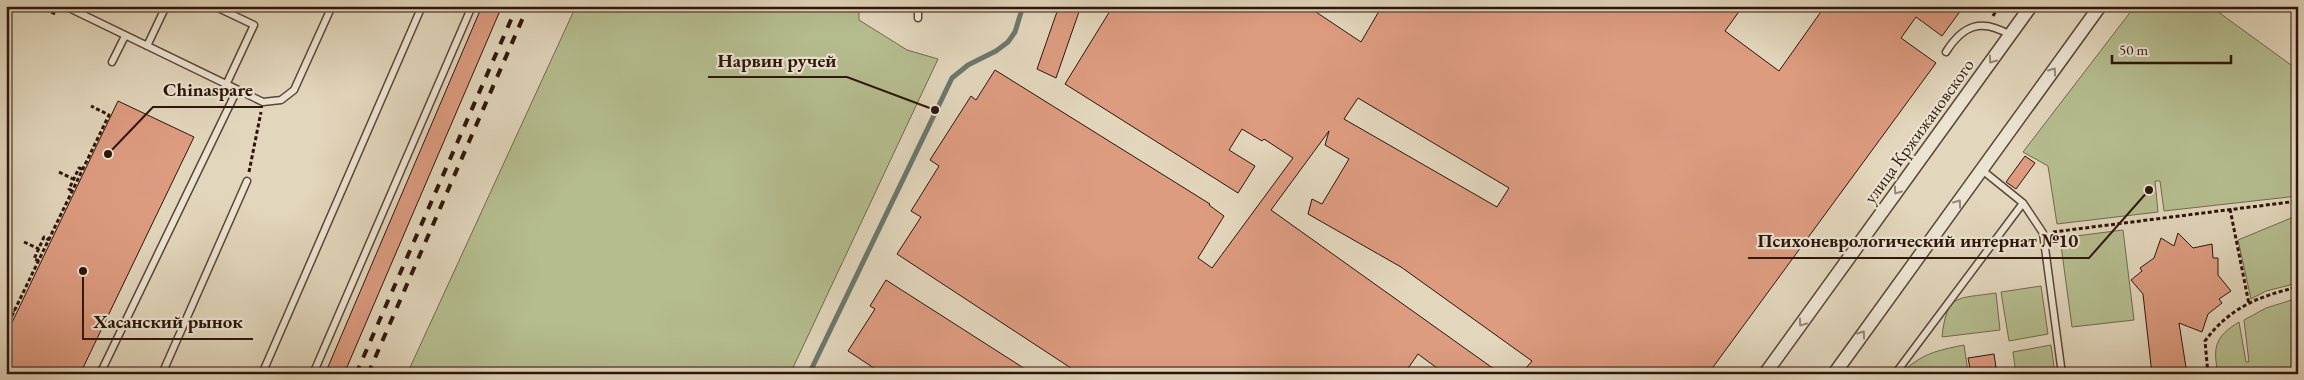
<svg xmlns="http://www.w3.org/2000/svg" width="2304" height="380" viewBox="0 0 2304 380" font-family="'EB Garamond',serif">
<rect width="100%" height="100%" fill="#e2d6bc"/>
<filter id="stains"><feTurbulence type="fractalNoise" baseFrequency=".004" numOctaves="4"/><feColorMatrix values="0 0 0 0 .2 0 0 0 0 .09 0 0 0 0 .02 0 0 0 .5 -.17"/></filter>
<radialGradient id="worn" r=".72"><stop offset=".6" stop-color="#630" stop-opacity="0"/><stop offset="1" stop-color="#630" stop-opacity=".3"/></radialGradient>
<path fill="#b5bd8f" stroke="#72694c" d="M576,6H859V20L907,50L938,59L790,374H407Z
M2135,6H2210L2298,70V196L2164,211L2160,181H2155L2158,212L2057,224L2048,166L2023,152Z
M2296,216L2298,283L2266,291L2251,299L2238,240Z
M2123,230L2134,320L2072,327L2060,238Z
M2041,286L2048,334L2009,341L2001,292Z
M1996,293L2000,330L1942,337C1947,293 1956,299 1996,293Z
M2298,298V374H2218C2213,348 2214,337 2239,322L2246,362H2249L2244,320L2266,308Z
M1964,345L1968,372L1955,374H1900C1923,353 1935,351 1964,345Z
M2051,345L2055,374H2016L2013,352Z"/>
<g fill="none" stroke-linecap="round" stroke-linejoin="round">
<path stroke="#6c776d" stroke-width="5" d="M809,374L952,78L968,65L996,51L1008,42L1015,32L1023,6"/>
</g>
<path fill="#dd9b80" stroke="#2e150a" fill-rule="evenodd" d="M482,6H502L344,374H325Z
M1059,6H1081L1056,78L1037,69Z
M1113,6H1307L1361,42L1382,6H1743L1725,31L1779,71L1825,6H1964L1942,36L1916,17L1901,38L1936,63L1708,374H1521L1532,361L1401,267L1308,214L1312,199L1322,204L1349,159L1325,145L1329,131L1271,210L1501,374H1445L1418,354L1404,374H1080L897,254L921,217L911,211L939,166L930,160L971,96L976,100L995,70L1210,204L1209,205L1224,216L1198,258L1212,268L1293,158L1264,139L1262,141L1242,129L1229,150L1255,166L1238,193L1065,84ZM1358,98L1509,188L1497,207L1344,119Z
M118,101L194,137L80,374H6V335Z
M2025,156L2035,163L2016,189L2006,182Z
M2178,233L2193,248L2212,244L2213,258H2218V275L2231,291L2219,299L2222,303L2208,314L2202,332L2179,323L2187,374H2152L2143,294L2131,280L2142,271L2140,268L2154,258L2161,238L2174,246Z
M886,280L1033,374H883L848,351L875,309L870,306Z
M1994,354L1997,374H1971L1968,358Z"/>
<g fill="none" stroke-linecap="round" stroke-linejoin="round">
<defs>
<path id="lane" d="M65,6L263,102L281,100L294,90L332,6
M214,6L254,25L226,85
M918,6V18
M147,46L166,6
M1946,52C1963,25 1981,18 2010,35
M112,62L125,36
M1982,170L2023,203L2043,233L2062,374
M100,374L237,90
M162,374L247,181
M262,374L422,6
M313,374L472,6
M1895,374L2023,203"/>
<path id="street" d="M1765,374L2031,6
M1834,374L2100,6"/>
</defs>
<use href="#lane" stroke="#5b4536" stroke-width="9"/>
<use href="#street" stroke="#5b4536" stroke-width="15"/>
<path stroke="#2e150a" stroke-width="3" stroke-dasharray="4 2.5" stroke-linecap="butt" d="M40,6L57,15
M1993,16L1999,6
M59,172L73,179
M249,172L261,112
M72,191L69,189L79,168L82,169
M2230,209L2249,304
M2053,232L2298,201
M24,242L39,249
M39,261L34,259L44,237L49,240
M6,317L10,309L15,311
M6,328L109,115L91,106
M2208,374L2205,341C2229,308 2259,296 2298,287"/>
<use href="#lane" stroke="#ece4d3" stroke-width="6"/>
<use href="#street" stroke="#ece4d3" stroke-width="12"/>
<path stroke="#2e150a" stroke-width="4" stroke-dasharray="9 9" stroke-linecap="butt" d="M356,374L517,6
M368,374L528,6"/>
</g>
<defs><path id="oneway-chevron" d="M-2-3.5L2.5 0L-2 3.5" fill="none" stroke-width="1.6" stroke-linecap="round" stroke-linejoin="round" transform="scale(1.25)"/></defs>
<g stroke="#968779">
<use href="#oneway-chevron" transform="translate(1992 60) rotate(126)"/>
<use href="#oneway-chevron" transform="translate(2053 71) rotate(-54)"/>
<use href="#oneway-chevron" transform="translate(1897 191) rotate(126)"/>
<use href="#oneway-chevron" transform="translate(1958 203) rotate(-54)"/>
<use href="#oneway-chevron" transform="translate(1802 323) rotate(126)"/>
<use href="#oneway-chevron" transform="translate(1862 334) rotate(-54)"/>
</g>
<g text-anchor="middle" stroke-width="4.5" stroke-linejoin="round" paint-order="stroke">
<g font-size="18" fill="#2e150a" stroke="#ece4d3">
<text transform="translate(1919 131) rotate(-54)" y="6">улица Кржижановского</text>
</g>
</g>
<path fill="none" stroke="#2e150a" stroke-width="2" d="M935 110L847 77H708M108 154L153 107H263M2149 190L2089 258H1748M83 271L83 339H253"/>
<g fill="#2e150a" stroke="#ece4d3" stroke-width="2">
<circle cx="935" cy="110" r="5"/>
<circle cx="108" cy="154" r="5"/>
<circle cx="2149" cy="190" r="5"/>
<circle cx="83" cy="271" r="5"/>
</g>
<g font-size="19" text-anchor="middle" font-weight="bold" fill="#2e150a" stroke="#ece4d3" stroke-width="4.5" stroke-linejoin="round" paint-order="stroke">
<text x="777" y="67">Нарвин ручей</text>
<text x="208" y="96">Chinaspare</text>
<text x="1918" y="247">Психоневрологический интернат №10</text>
<text x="168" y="328">Хасанский рынок</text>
</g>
<rect width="2304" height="380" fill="none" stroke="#e2d6bc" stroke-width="25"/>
<rect x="8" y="8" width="2289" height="365" fill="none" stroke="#2e150a" stroke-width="2.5"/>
<rect x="12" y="12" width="2279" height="355" fill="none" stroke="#2e150a"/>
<path d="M2112 55v8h119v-8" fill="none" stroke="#2e150a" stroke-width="2.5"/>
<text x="2119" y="55" font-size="15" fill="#2e150a" stroke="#ece4d3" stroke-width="4" paint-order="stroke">50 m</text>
<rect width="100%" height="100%" filter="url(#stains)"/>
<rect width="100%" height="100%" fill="url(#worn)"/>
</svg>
